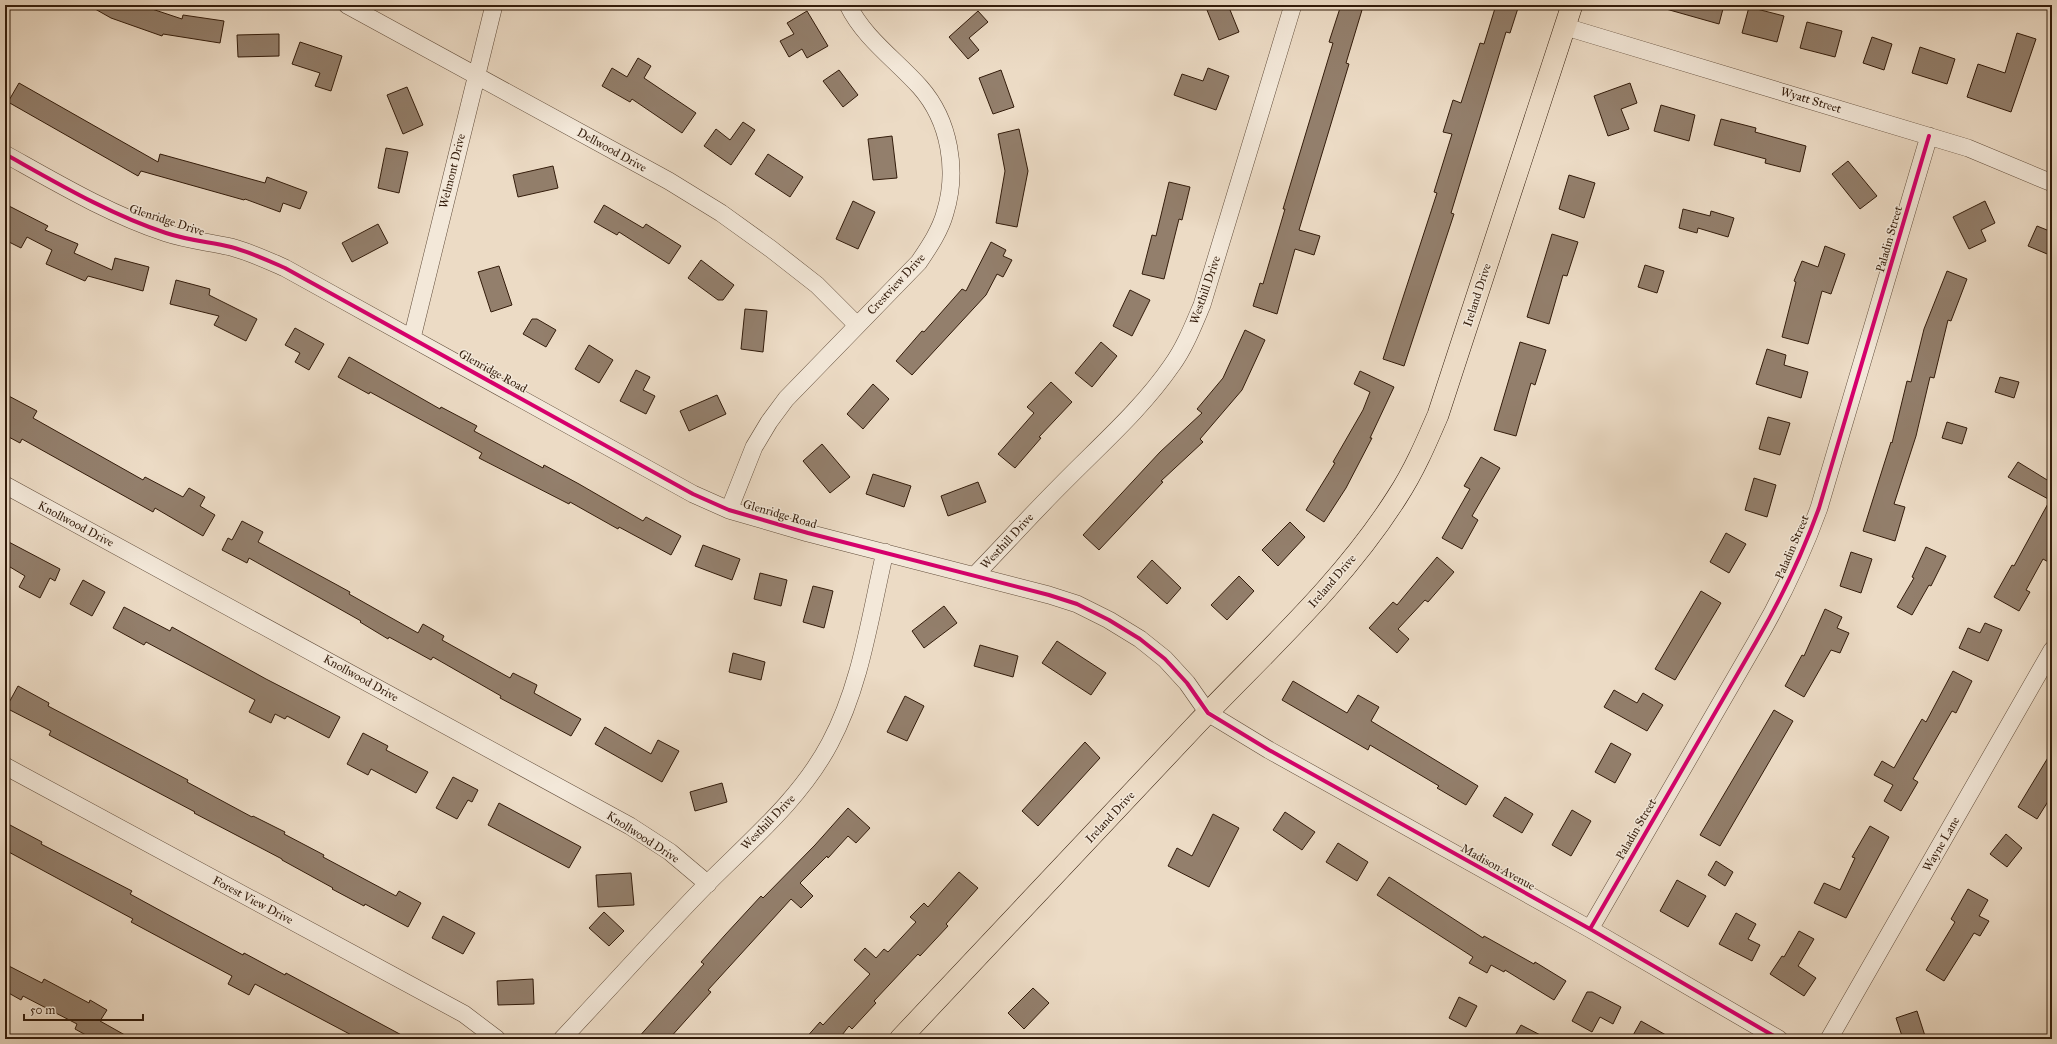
<svg xmlns="http://www.w3.org/2000/svg" width="2057" height="1044" viewBox="0 0 2057 1044" font-family="'IM FELL Great Primer',serif">
<rect width="100%" height="100%" fill="#ecdbc5"/>
<filter id="stains"><feTurbulence type="fractalNoise" baseFrequency=".005" numOctaves="4"/><feColorMatrix values="0 0 0 0 .2 0 0 0 0 .09 0 0 0 0 .02 0 0 0 .5 -.17"/></filter>
<radialGradient id="worn" r=".72"><stop offset=".6" stop-color="#630" stop-opacity="0"/><stop offset="1" stop-color="#630" stop-opacity=".3"/></radialGradient>
<path fill="#937f6c" stroke="#331c0b" d="M88,5H140L182,19L183,15L224,21L220,43L163,34L162,36L111,18Z
M1205,5H1228L1239,32L1219,40Z
M1341,5L1362,10L1346,63L1349,64L1299,230L1320,236L1314,255L1295,249L1277,314L1253,306L1260,283L1263,284L1285,209H1283L1333,43L1329,42Z
M1496,5H1519L1510,33L1506,32L1451,213L1454,214L1404,366L1383,359L1437,193L1434,192L1452,134L1443,132L1453,100L1461,103L1480,43L1484,44Z
M1666,5H1724L1719,24L1666,9Z
M1749,7L1784,16L1777,42L1742,33Z
M807,11L828,46L807,58L802,49L789,57L780,41L794,34L787,23Z
M978,11L988,22L969,38L979,50L968,59L949,37Z
M1807,22L1842,31L1835,57L1800,48Z
M2017,33L2036,39L2011,112L1967,97L1978,64L2005,73Z
M279,34V56L238,57L237,35Z
M1872,37L1892,44L1884,70L1863,63Z
M300,42L342,56L331,91L315,86L320,73L292,64Z
M1920,47L1955,59L1947,84L1912,73Z
M638,58L651,66L644,78L696,113L682,133L632,99L630,102L602,86L612,68L627,77Z
M1208,68L1229,76L1216,110L1174,95L1182,74L1203,81Z
M839,70L858,95L843,107L823,81Z
M1001,70L1014,107L993,114L979,78Z
M19,83L158,162L160,154L265,183L267,177L307,192L300,209L283,203L280,212L245,199L244,200L141,171L138,176L8,102Z
M1630,83L1637,103L1621,109L1629,129L1608,136L1594,96Z
M407,87L423,125L403,134L387,95Z
M1661,105L1695,115L1689,141L1654,131Z
M1721,119L1756,128L1755,132L1806,146L1800,172L1765,163L1766,159L1714,145Z
M743,122L755,130L731,165L704,146L716,129L730,140Z
M1019,129L1028,171L1017,227L996,223L1005,171L998,134Z
M892,136L897,178L873,180L868,139Z
M386,148L408,152L399,193L378,188Z
M768,154L803,177L790,197L755,174Z
M1848,161L1877,196L1860,209L1832,174Z
M553,166L558,188L518,197L513,175Z
M1569,175L1595,183L1584,218L1559,209Z
M1169,182L1190,187L1182,220L1179,219L1164,279L1142,274L1152,235L1156,236Z
M853,201L875,212L858,249L836,239Z
M1985,201L1995,223L1981,230L1986,241L1969,249L1953,217Z
M604,205L643,228L646,224L681,246L669,264L619,232L617,235L594,222Z
M9,206L48,226L45,230L78,244L74,253L112,270L115,258L149,267L143,291L88,276L85,281L46,264L52,250L27,237L21,248L5,240V214Z
M1683,209L1710,216L1711,211L1734,218L1728,237L1698,228L1697,233L1679,228Z
M378,224L388,243L352,262L342,243Z
M2037,226L2052,232V256L2028,246Z
M1552,234L1578,242L1567,276L1563,275L1549,324L1527,317Z
M991,242L1006,250L1003,256L1012,260L1003,277L997,274L986,295L912,375L896,361L922,331L924,332L962,289L966,291Z
M1825,246L1845,254L1831,294L1822,291L1808,344L1782,337L1796,282L1794,281L1802,261L1818,267Z
M701,260L734,285L723,300H718L688,278Z
M1645,265L1664,271L1657,293L1638,287Z
M499,266L512,305L491,312L478,272Z
M1947,271L1967,279L1951,321L1948,320L1934,378L1930,377L1916,436L1894,504L1905,507L1895,541L1863,531L1891,442L1892,443L1907,381L1911,382L1924,329Z
M176,280L210,289L209,295L257,319L246,341L214,325L219,316L170,304Z
M1130,290L1150,300L1132,336L1113,326Z
M745,309L767,311L763,352L741,349Z
M532,319H537L556,330L546,347L523,334Z
M295,328L324,344L309,370L295,362L300,353L285,345Z
M1245,330L1265,340L1242,390L1200,439L1203,442L1161,481L1163,482L1099,550L1083,535L1160,452L1202,413L1197,409L1223,378Z
M1101,342L1117,356L1092,387L1075,373Z
M1520,342L1546,350L1535,385L1531,383L1516,436L1494,430Z
M589,345L613,360L599,383L575,369Z
M1767,349L1786,355L1784,365L1808,372L1801,398L1756,384Z
M349,357L440,409L441,407L477,426L474,431L543,468L544,465L579,484L643,521L646,517L681,536L671,555L619,527L618,529L570,502L569,504L479,458L482,453L370,392L369,394L338,377Z
M636,370L650,377L643,390L655,396L646,414L620,401Z
M1360,371L1394,387L1370,438H1372L1346,488L1324,522L1306,510L1335,463L1333,462L1363,410L1370,392L1354,384Z
M2000,377L2019,382L2014,398L1995,392Z
M1051,382L1072,402L1039,437L1041,438L1015,468L998,454L1034,413L1027,407Z
M873,384L889,399L863,429L847,414Z
M5,394L37,411L33,418L143,480L145,477L183,497L189,488L205,497L200,506L215,515L203,536L155,508L153,512L22,439L20,443L5,435Z
M717,395L726,414L689,431L680,411Z
M1768,417L1790,423L1780,455L1759,449Z
M1947,422L1967,428L1962,444L1942,438Z
M822,444L850,477L830,493L803,461Z
M1481,457L1500,468L1472,516L1478,520L1462,549L1442,538L1470,489L1464,486Z
M2018,462L2052,483V564L2043,559L2026,590L2030,592L2019,611L1994,597L2012,565L2014,566L2050,500L2008,477Z
M873,474L911,486L904,507L866,494Z
M1754,478L1776,485L1767,517L1745,510Z
M978,482L986,502L948,516L941,496Z
M242,521L263,532L258,542L350,592L349,594L418,633L423,624L444,636L442,640L510,678L513,673L537,685L534,693L581,719L571,736L500,698L501,696L433,657L431,660L389,637L388,639L360,622L361,621L249,558L247,563L222,550L228,538L232,540Z
M1290,522L1305,537L1278,566L1262,550Z
M1726,533L1746,544L1729,573L1710,562Z
M5,540L60,569L55,581L50,578L40,598L19,587L25,576L5,564Z
M703,545L740,559L732,580L695,566Z
M1926,547L1946,556L1931,586L1929,585L1912,615L1897,607L1914,578L1912,577Z
M1851,552L1872,559L1861,593L1840,586Z
M1437,557L1454,572L1428,602L1425,600L1398,629L1409,639L1397,653L1369,628L1393,602L1397,605Z
M1152,560L1181,588L1167,604L1137,577Z
M760,573L787,580L781,606L754,599Z
M1239,576L1254,591L1227,620L1211,605Z
M83,580L105,592L92,616L70,604Z
M813,586L833,591L824,628L803,622Z
M1701,591L1721,603L1675,680L1655,669Z
M944,606L957,623L924,648L912,631Z
M124,607L170,631L172,627L266,679L340,717L329,738L287,716L285,719L275,714L271,723L249,712L255,700L146,642L144,645L113,628Z
M1825,609L1842,617L1837,628L1849,633L1840,653L1831,650L1804,697L1785,686L1802,655L1804,656Z
M1985,623L2002,630L1988,661L1959,648L1968,628L1980,633Z
M1057,641L1106,673L1091,695L1042,663Z
M980,645L1018,656L1013,677L974,666Z
M733,653L765,662L761,680L729,672Z
M1953,671L1972,681L1956,713L1952,711L1913,779L1918,782L1901,811L1884,801L1893,785L1874,775L1882,761L1894,768L1922,719L1926,722Z
M1293,681L1347,713L1358,695L1379,707L1371,721L1478,786L1466,805L1437,788L1439,786L1370,745L1368,750L1282,700Z
M18,686L49,703L48,706L188,780L187,782L252,817L253,816L285,832L284,834L324,855L323,857L396,896L399,891L421,903L408,927L365,904L364,906L332,889L333,888L282,860V859L194,813L195,812L49,735L51,731L6,708Z
M1614,690L1637,703L1643,693L1663,705L1647,731L1604,707Z
M905,696L924,706L907,741L887,732Z
M1774,710L1793,721L1720,846L1700,835Z
M605,727L651,754L658,740L679,751L662,782L595,744Z
M363,733L388,746L386,750L428,772L416,793L371,769L368,775L347,764Z
M1085,742L1100,758L1038,826L1022,811Z
M1611,743L1631,754L1615,783L1595,772Z
M2052,751V795L2037,819L2018,807Z
M453,777L478,790L472,802L468,800L457,819L436,808Z
M722,783L727,802L695,811L690,792Z
M1505,797L1533,814L1522,833L1493,816Z
M499,803L581,847L569,868L488,825Z
M848,808L870,828L856,843L848,836L828,858L827,856L800,883L813,896L801,908L791,899L708,990L711,992L669,1039H637L704,964L701,962L725,935L761,896L763,898L815,845Z
M1572,810L1591,821L1571,856L1552,845Z
M1285,812L1315,832L1302,850L1273,830Z
M1213,814L1239,828L1209,887L1168,866L1177,848L1192,856Z
M10,825L42,842L41,844L132,891L130,894L174,918L243,955L244,953L285,975L286,973L409,1039H359L255,984L249,995L228,984L232,976L131,922L133,919L5,850V835Z
M1870,826L1889,837L1846,918L1814,903L1824,883L1840,890L1855,858L1852,857Z
M2006,834L2022,848L2007,867L1990,854Z
M1338,843L1368,862L1357,881L1326,862Z
M1716,861L1733,872L1725,886L1708,875Z
M959,872L978,888L946,924L948,926L920,956L918,954L874,1001L876,1003L852,1029L849,1026L839,1039H805L820,1022L823,1025L870,974L854,960L865,948L876,958L884,949L888,952L916,922L910,917L924,903L928,907Z
M631,873L634,905L598,907L596,875Z
M1389,877L1483,938L1484,936L1534,964L1535,962L1566,981L1554,1000L1505,970L1504,972L1491,965L1487,973L1469,963L1473,957L1377,895Z
M1677,880L1706,896L1688,927L1660,911Z
M1968,889L1988,900L1979,916L1989,921L1980,936L1974,933L1944,981L1926,970L1955,922L1951,919Z
M604,912L624,931L609,946L589,928Z
M1736,913L1756,924L1748,939L1760,945L1752,961L1719,944Z
M443,916L475,933L463,954L432,938Z
M1799,931L1814,939L1798,966L1816,978L1804,996L1770,974L1782,956L1784,957Z
M5,964L42,983L44,979L89,1003L90,1000L107,1010L100,1021L132,1039H93L75,1029L77,1024L23,996L21,1000L5,991Z
M533,979L534,1004L498,1005L497,981Z
M1033,988L1049,1003L1024,1029L1008,1013Z
M1587,992H1592L1621,1007L1613,1024L1600,1017L1592,1032L1572,1021Z
M1459,997L1477,1006L1466,1027L1449,1018Z
M1917,1011L1926,1039H1903L1896,1018Z
M1641,1021L1673,1039H1631Z
M1521,1025L1548,1039H1513Z"/>
<g fill="none" stroke-linecap="round" stroke-linejoin="round">
<defs>
<path id="minor" d="M347,5L669,181L721,213L771,249L817,285L857,325
M1566,27L1968,148L2052,183
M5,154C57,183 109,214 166,233C187,240 209,242 231,247C250,252 267,260 285,268L693,494L729,510L808,533L1049,595L1077,604L1109,620L1140,639L1165,659L1187,683L1208,713L1269,750L1590,929L1779,1039
M412,338L494,5
M5,485L630,826L670,852L708,884
M729,510L754,447L769,422L786,399L919,262C929,247 940,231 945,213C958,171 950,121 920,87C896,60 864,38 848,5
M975,575C1004,545 1032,514 1061,485C1099,446 1141,410 1172,365C1185,347 1193,326 1202,305L1293,5
M5,766L464,1014L497,1039
M1590,929L1756,642C1781,599 1802,555 1819,508L1929,136
M562,1039C611,987 659,933 709,882C752,839 801,798 830,743C861,685 870,616 885,552
M1829,1039L2052,650"/>
<path id="major" d="M900,1039C998,935 1096,831 1194,727C1264,653 1342,584 1397,497C1414,471 1426,443 1438,415L1572,5"/>
</defs>
<use href="#minor" stroke="#614c3a" stroke-width="18"/>
<use href="#major" stroke="#331c0b" stroke-width="22"/>
<use href="#minor" stroke="#f3e8d9" stroke-width="17"/>
<use href="#major" stroke="#ecdbc5" stroke-width="21"/>
<defs>
<path id="cycleway" d="M5,154C57,183 109,214 166,233C187,240 209,242 231,247C250,252 267,260 285,268L693,494L729,510L808,533L1049,595L1077,604L1109,620L1140,639L1165,659L1187,683L1208,713L1269,750L1590,929L1779,1039
M1590,929L1756,642C1781,599 1802,555 1819,508L1929,136"/>
</defs>
<use href="#cycleway" stroke="#f3e8d9" stroke-width="6"/>
<use href="#cycleway" stroke="#d6006c" stroke-width="4"/>
</g>
<g text-anchor="middle" stroke-width="3" stroke-linejoin="round" paint-order="stroke">
<g font-size="12" fill="#331c0b" stroke="#f3e8d9">
<text transform="translate(1811 100) rotate(17)" y="4">Wyatt Street</text>
<text transform="translate(612 150) rotate(29)" y="4">Dellwood Drive</text>
<text transform="translate(452 171) rotate(-76)" y="4">Welmont Drive</text>
<text transform="translate(167 220) rotate(18)" y="4">Glenridge Drive</text>
<text transform="translate(1889 239) rotate(-74)" y="4">Paladin Street</text>
<text transform="translate(896 284) rotate(-47)" y="4">Crestview Drive</text>
<text transform="translate(1205 290) rotate(-71)" y="4">Westhill Drive</text>
<text transform="translate(1477 295) rotate(-72)" y="4">Ireland Drive</text>
<text transform="translate(493 371) rotate(29)" y="4">Glenridge Road</text>
<text transform="translate(780 514) rotate(16)" y="4">Glenridge Road</text>
<text transform="translate(76 524) rotate(28)" y="4">Knollwood Drive</text>
<text transform="translate(1007 541) rotate(-47)" y="4">Westhill Drive</text>
<text transform="translate(1792 547) rotate(-67)" y="4">Paladin Street</text>
<text transform="translate(1332 581) rotate(-49)" y="4">Ireland Drive</text>
<text transform="translate(361 678) rotate(29)" y="4">Knollwood Drive</text>
<text transform="translate(1110 817) rotate(-47)" y="4">Ireland Drive</text>
<text transform="translate(768 822) rotate(-46)" y="4">Westhill Drive</text>
<text transform="translate(1636 829) rotate(-60)" y="4">Paladin Street</text>
<text transform="translate(643 837) rotate(33)" y="4">Knollwood Drive</text>
<text transform="translate(1941 844) rotate(-60)" y="4">Wayne Lane</text>
<text transform="translate(1498 867) rotate(29)" y="4">Madison Avenue</text>
<text transform="translate(253 900) rotate(28)" y="4">Forest View Drive</text>
</g>
</g>
<rect width="2057" height="1044" fill="none" stroke="#ecdbc5" stroke-width="20"/>
<rect x="6" y="6" width="2045" height="1032" fill="none" stroke="#331c0b" stroke-width="2"/>
<rect x="10" y="10" width="2037" height="1024" fill="none" stroke="#331c0b"/>
<path d="M24 1014v6h119v-6" fill="none" stroke="#331c0b" stroke-width="2"/>
<text x="30" y="1014" font-size="12" fill="#331c0b" stroke="#f3e8d9" stroke-width="3" paint-order="stroke">50 m</text>
<rect width="100%" height="100%" filter="url(#stains)"/>
<rect width="100%" height="100%" fill="url(#worn)"/>
</svg>
